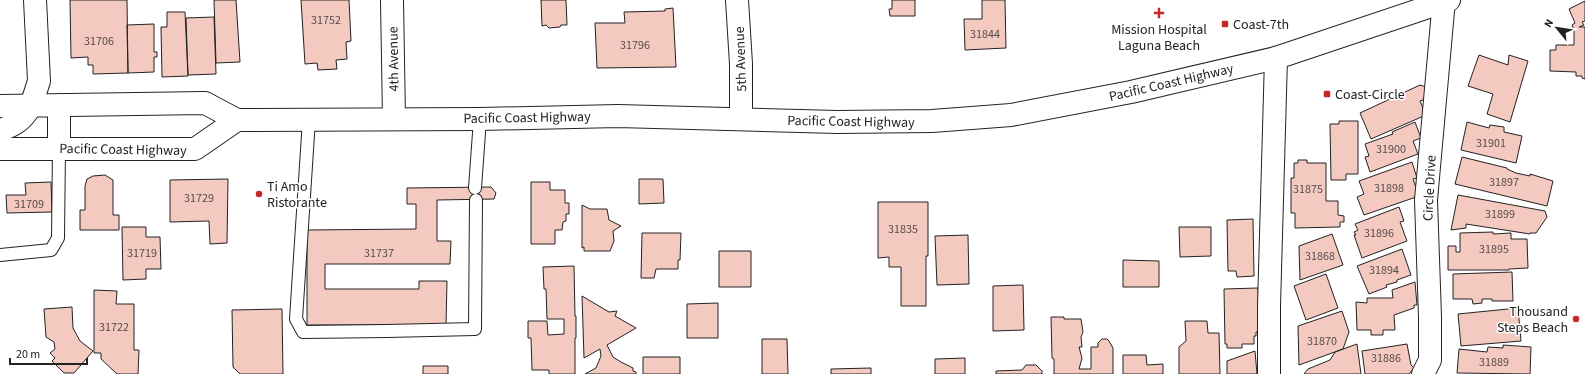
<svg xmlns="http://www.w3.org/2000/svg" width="1585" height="374" viewBox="0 0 1585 374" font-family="'Source Sans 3',sans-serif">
<rect width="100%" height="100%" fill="#fff"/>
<path fill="#f3c9c0" stroke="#222" d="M70,0H127L128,73L93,74V65H88V57L71,58Z
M214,0H236L240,62L216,63Z
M301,0H349L351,41L346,42L347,59L336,60L337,69L318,70L317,63L305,64Z
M541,0H566L567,25H561L560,27L549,28L546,25L542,26Z
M892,0H915V16H890L889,9H892Z
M982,0H1005L1006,48L965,50L964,19H982Z
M1585,1V21L1582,22L1584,25L1579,27H1585V79L1582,78V76H1576V72L1550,71V50H1556V45H1574V30L1572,25L1575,23L1569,9Z
M673,8L676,67L597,68L595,23H625L624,12L665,11V9Z
M167,12H185L188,76L162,77L161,27H167Z
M214,17L216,74L188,75L186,18Z
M154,24V52H157V57H154V72L128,73L127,25Z
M1479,55L1508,65L1509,55L1528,61L1510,122L1487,114L1493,94L1468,86Z
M1420,85L1426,87V99L1420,101L1426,115L1371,139L1360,113Z
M1339,121H1358V174H1346V180H1331L1330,124H1339Z
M1415,122L1421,138L1413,141L1418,154L1370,172L1365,157L1369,156L1365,144L1393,134L1392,132Z
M1467,122L1489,128L1490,125L1504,127V132L1522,136L1516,163L1461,150Z
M1462,157L1507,168V169L1516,173L1530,176V174L1553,181L1547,206L1455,184Z
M1298,160H1307V163H1326V201H1338V215L1344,216V222H1340V227L1295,228V213H1291V178H1294V163H1298Z
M1412,162L1417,178L1413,179L1419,196L1364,215L1357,197L1364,194L1359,181Z
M105,175L113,180V215H119V230H80V210H85V186L87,179L93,176Z
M228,179L227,243L210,244L209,221L170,222V180Z
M639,179H663L664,203L639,204Z
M51,182L52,212L7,213L6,195H26L25,183Z
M531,182H550V190H565V203H569V214H566V221L563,222L562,230H555V244H531Z
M491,187L496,193L494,199L437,200V241H451L450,264H325V289H419V281H447L446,325H307V230L416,229V204H407V188Z
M1458,195L1545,211L1547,217L1536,233H1530V234L1466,224V228L1451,230Z
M878,202H928V256H926V306H901V267H889V257L878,258Z
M582,205L590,209H607L609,220L621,226L613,231L614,241L610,251H584V247L582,248Z
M1399,207L1404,221L1400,222L1407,241L1362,258L1354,235H1356L1354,232L1358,230L1355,224Z
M1253,219L1254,276L1237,277L1236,271H1228L1227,220Z
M122,227H146V237H160L161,269H146V279L123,280Z
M1179,227H1211V256L1180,257Z
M1493,232V234L1511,233V239H1527L1528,268L1509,269V270H1448V246H1456V252H1460V233Z
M642,233H681L680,260H678V269H656L654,278H641Z
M1332,234L1343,265L1300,280L1299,246Z
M968,235L969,284L937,285L935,236Z
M1402,249L1411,275L1397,280V282L1386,285L1387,287L1369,294L1357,266Z
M719,251H751V287H719Z
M1123,260L1159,261V287H1123Z
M574,266L575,316H576V338H575V374H549V370H532L531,338H528V321H547L548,335L564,334V319H547L546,289H544L543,267Z
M1512,272L1513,301H1492V299H1482V303L1473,304L1472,299H1453V274Z
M1326,274L1338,308L1306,320L1294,286Z
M1415,282L1417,305H1414V308L1394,315L1395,330H1383V335H1371V330H1357L1356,302L1367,303V298H1393L1392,290Z
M1023,285L1024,330L993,331V286Z
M1258,288L1261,332H1256V336H1254V344H1242V348H1227V344H1225L1224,289Z
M94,290L117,291L116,304H134V350H139L138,374H117L101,359V353H94Z
M582,296L609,312L617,311L615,316L636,328L607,345L613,357L621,362L633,368V371L636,372V374H585L596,368L601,356L600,349L584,358Z
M718,303V338H687V304Z
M72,307L73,328L80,341L93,351L74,373H64L52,361L55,358L50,353L55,349L54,342L46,337L44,309Z
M1518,308L1521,341L1461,346L1458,314Z
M282,309L283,374H240L233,367L232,310Z
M1342,311L1349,332L1343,349L1299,365L1298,326Z
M1051,317H1064V319H1081L1083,332L1081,337L1082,347H1079L1082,358L1079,369H1091V347H1098V343L1102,339H1107L1109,341L1113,348V374H1054V359L1052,358Z
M1185,321H1207L1208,333H1219L1220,374H1179V347L1186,341Z
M762,339H787L788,374H762Z
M1357,344L1361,374H1304L1308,369L1330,360L1335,352Z
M1407,344L1411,365L1414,368L1409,374H1365L1362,351Z
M1503,345L1531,347L1530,374L1457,373L1459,349L1487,352L1488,347L1503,348Z
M1255,351L1257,374H1227V361Z
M1123,355H1146L1147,365L1163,364V374H1123Z
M643,357H680V374H643Z
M965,358V374H935V359Z
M1026,365H1036L1042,371V374H996V371L1022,370Z
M423,366H448V374H423Z
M871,368V374H831V369Z"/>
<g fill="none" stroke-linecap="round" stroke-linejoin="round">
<defs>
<path id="service" d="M309,119L296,319L303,332L387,331L475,329L476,200
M475,188L480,119
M0,255L51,250L58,238L59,148"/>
<path id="minor" d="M392,0L394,119
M737,0L741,64V119
M31,106L39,81L35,0
M1269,374V306L1276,58
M1423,374L1430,360V317L1426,200L1444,0"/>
<path id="trunk" d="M59,105V148
M0,106L205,103L237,120L480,119L618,116L837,122L932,121L1011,115L1131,92L1276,58L1449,0
M0,130C16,125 22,120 31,106
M0,149H195L237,120"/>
</defs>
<use href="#service" stroke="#222" stroke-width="14"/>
<use href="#minor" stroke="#222" stroke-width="24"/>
<use href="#trunk" stroke="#222" stroke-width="24"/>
<use href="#service" stroke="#fff" stroke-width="12"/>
<use href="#minor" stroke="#fff" stroke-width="22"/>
<use href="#trunk" stroke="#fff" stroke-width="22"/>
</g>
<g fill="#c62828" stroke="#fff" stroke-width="1.5">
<path d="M1157 7h4v4h4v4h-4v4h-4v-4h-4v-4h4z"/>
<rect x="1221" y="20" width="8" height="8" rx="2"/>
<rect x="1323" y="90" width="8" height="8" rx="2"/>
<circle cx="259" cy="194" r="4"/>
<circle cx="1576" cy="319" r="4"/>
</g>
<g text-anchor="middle" stroke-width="3" stroke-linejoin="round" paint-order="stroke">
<g font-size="12" fill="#564c4a">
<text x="326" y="24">31752</text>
<text x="985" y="38">31844</text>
<text x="99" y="45">31706</text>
<text x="635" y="49">31796</text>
<text x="1491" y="147">31901</text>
<text x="1391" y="153">31900</text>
<text x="1504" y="186">31897</text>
<text x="1389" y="192">31898</text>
<text x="1308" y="193">31875</text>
<text x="199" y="202">31729</text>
<text x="29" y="208">31709</text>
<text x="1500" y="218">31899</text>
<text x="903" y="233">31835</text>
<text x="1379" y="237">31896</text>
<text x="1494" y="253">31895</text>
<text x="142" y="257">31719</text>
<text x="379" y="257">31737</text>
<text x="1320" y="260">31868</text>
<text x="1384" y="274">31894</text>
<text x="114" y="331">31722</text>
<text x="1322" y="345">31870</text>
<text x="1386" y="362">31886</text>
<text x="1494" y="366">31889</text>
</g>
<g font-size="14" fill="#222" stroke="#fff" text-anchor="start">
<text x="1233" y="29">Coast-7th</text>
<text x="1159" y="34" text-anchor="middle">Mission Hospital<tspan x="1159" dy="16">Laguna Beach</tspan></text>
<text x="1335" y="99">Coast-Circle</text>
<text x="267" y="191">Ti Amo<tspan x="267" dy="16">Ristorante</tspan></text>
<text x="1568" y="316" text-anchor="end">Thousand<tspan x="1568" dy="16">Steps Beach</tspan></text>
</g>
<g font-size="14" fill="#222" stroke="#fff">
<text transform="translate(393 59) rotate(-91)" y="5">4th Avenue</text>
<text transform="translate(740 59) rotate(-92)" y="5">5th Avenue</text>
<text transform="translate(1171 82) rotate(-13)" y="5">Pacific Coast Highway</text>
<text transform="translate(527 117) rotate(-1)" y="5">Pacific Coast Highway</text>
<text transform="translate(851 121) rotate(1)" y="5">Pacific Coast Highway</text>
<text transform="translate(123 149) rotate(1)" y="5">Pacific Coast Highway</text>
<text transform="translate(1429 188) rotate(-87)" y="5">Circle Drive</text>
</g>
</g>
<g transform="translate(1557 28) rotate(300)" stroke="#ffffff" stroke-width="3" paint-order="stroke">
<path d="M0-3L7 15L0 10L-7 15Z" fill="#222222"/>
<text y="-6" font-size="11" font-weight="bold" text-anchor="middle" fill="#222222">N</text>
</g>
<path d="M10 358v6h77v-6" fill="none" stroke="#222222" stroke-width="2"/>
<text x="16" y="358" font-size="12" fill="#222222" stroke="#ffffff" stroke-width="3" paint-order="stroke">20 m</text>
</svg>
